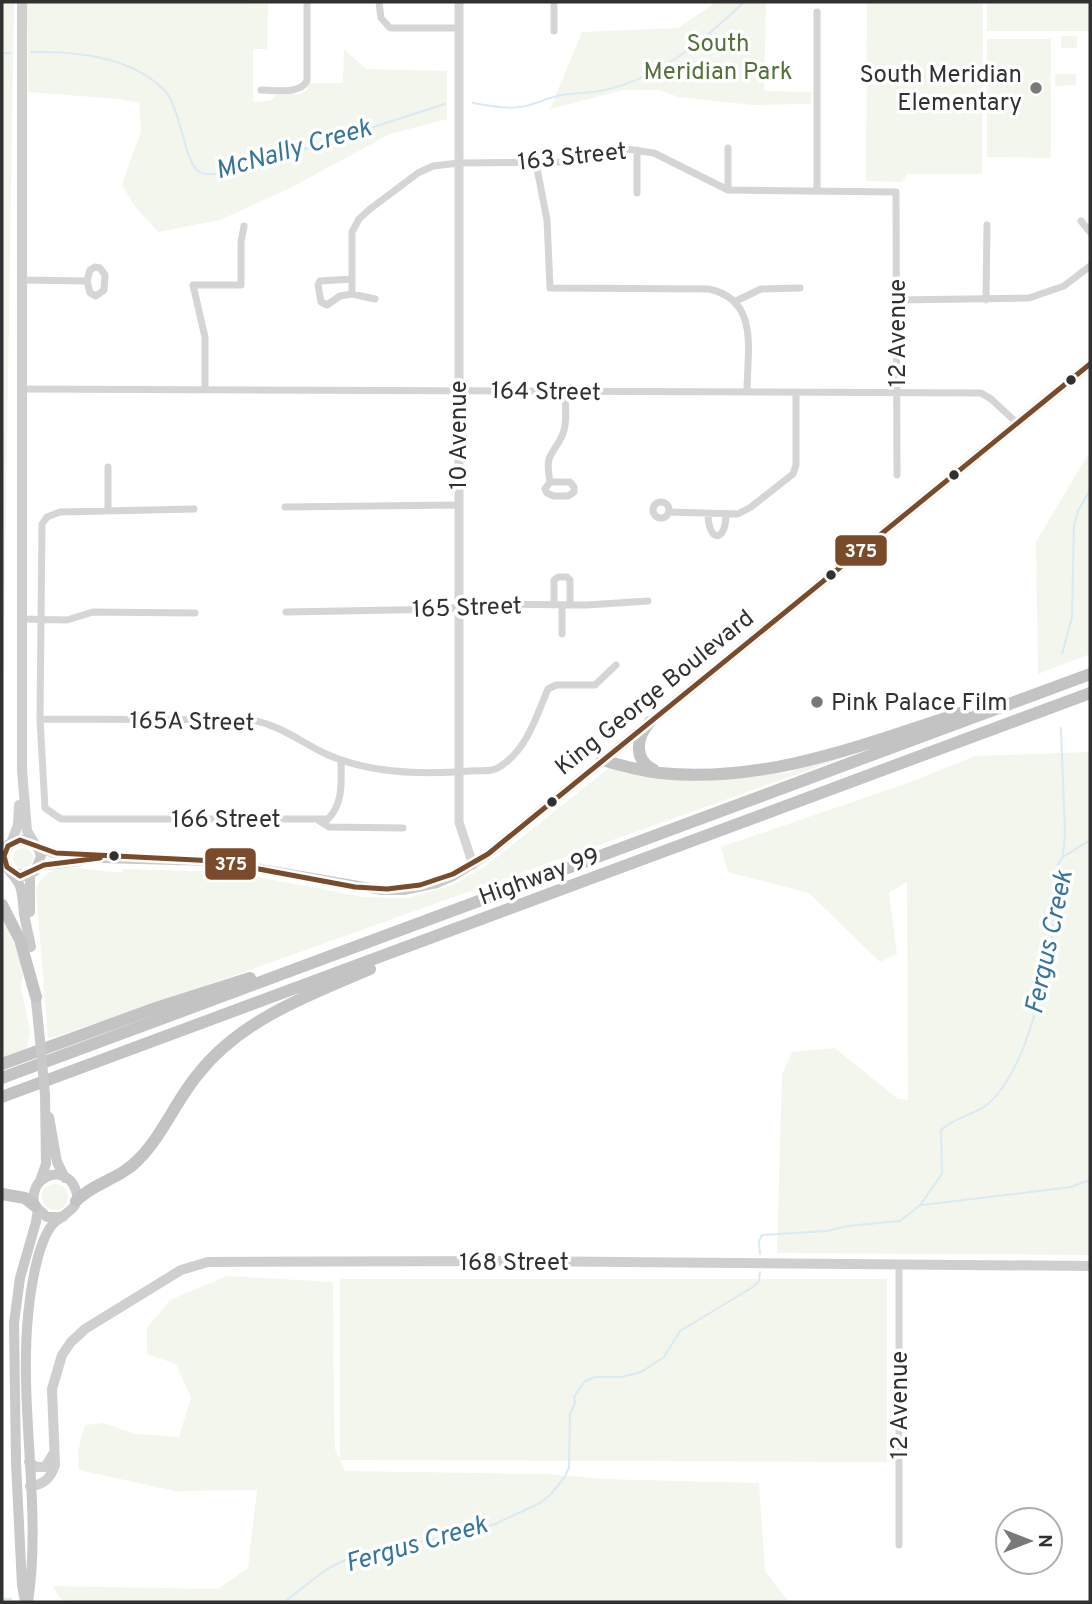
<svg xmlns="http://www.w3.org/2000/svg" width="1092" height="1604" viewBox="0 0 1092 1604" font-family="Overpass,sans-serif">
<rect width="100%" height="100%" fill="#fff"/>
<path fill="#f2f6ed" d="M2,2H14L2,760Z
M27,2H251L252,4H268L267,49H253V102L270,101L276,95L300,94L307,90L309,83H343L344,49L366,69L447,71V119L390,134L290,188L220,220L158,232L133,204L122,184L141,132L139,103L118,99L28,92Z
M716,2H766L764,91L811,92V104L753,105L678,97L660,90H623L550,109L582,32L678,28Z
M867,2H983L982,174H907L902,182L866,181Z
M987,2H1090V31H987Z
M1061,36H1077V48H1061Z
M987,39H1051V158L987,157Z
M1055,74H1076V85L1055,86Z
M1090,451V654L1038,674L1036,542Z
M1090,752V1255L777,1253L782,1074L792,1052L835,1048L898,1099L908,1100L907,882L889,893L897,954L880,962L809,893L728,872L721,847L905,784L975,756Z
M856,753L107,1021C86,1023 69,1035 48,1038L36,889C48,854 95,874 122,872L123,869L230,872L364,897L408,898L453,885L487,865L609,768L654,779H725L785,773Z
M13 858a10 10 0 1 1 20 0a10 10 0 1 1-20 0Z
M2,915L20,958L23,975L21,987L30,1031L27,1048L2,1058Z
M42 1197a13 13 0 1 1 26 0a13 13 0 1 1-26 0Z
M227,1276L333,1282L334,1415L335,1449L340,1460V1279H887V1462L340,1460L345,1471L547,1474L603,1479L759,1483L765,1571L789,1602H68L60,1598L53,1586L218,1589L248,1568L257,1490L175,1491L79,1470L78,1451L85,1425L104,1423L135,1434L179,1437L191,1397L176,1364L147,1354V1328L170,1300Z"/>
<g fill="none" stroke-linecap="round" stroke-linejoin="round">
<path stroke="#d8eaf4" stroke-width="2" d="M31,52C75,51 133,57 165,91C181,109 184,160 198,171C203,175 208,174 214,174L308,148L445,104
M2,53H10
M473,103C490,106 509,110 526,106C538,103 550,97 562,95C575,93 587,93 600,91C657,80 703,41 744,2
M1062,654L1072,617L1074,525L1078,511L1090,490
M1061,728L1065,833L1063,856
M922,1205L1071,1187L1090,1180
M760,1254L759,1241L762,1235L827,1231L847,1226L900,1221L920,1205L942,1174L941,1130C956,1116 975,1115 988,1104C1030,1067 1048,966 1055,912C1057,896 1055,880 1058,864L1063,857L1090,840
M2,1599H11
M284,1602L327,1569L347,1559L397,1545L454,1536L495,1524L540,1503L550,1495L565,1477L569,1467L570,1414L575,1403L574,1397L585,1381L595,1377H622L641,1372L664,1357L680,1331L753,1287L759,1281L760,1272"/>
<path stroke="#d5d5d5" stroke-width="7" d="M379,2L381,18L390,28H459
M817,12V191
M554,31V2
M261,90C275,90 299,95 307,81V2
M728,148V190
M536,163L547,220L550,288L709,289C760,300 747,351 747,392
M637,193V150
M1081,221L1090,232
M95,267L100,268L105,275L104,290L96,296L90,293L87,281L90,270Z
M352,279L320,281L318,285L321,302L327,305L340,296L352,294L375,299
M22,280L87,281
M352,294V232L359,219L370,209L418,173L433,166L459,163L564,162L607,150L627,149L654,153L728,190L896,192L897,475
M897,300L1029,298L1064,286L1090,266
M986,300L987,225
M736,301L761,289L800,288
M22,389L981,393L991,399L1017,423
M205,390V337L193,285H241V242L244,226
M550,482H570L574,487V492L568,496H554L547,493L545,489L550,482C545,453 551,458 562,436C568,423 565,405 565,391
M653 510a8 8 0 1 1 16 0a8 8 0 1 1-16 0Z
M285,507L458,505
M194,509L60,512L47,517L42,524L40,719L45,808L61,819H328C344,803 341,781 341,760
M108,510V467
M669,512L738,514L751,507L793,474L796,465V392
M708,513C708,543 726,543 726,514
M554,605V580L558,577H567L570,580V605
M286,612L449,609L470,604L587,605L648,601
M21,619L67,620L93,612L195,613
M562,634V605
M40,719L253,720C281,726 301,742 326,754C370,774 423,775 470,771C481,770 492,773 501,766C527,749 536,717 548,689L556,685H595L616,665
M318,820L329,827L403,828
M899,1264V1545"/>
<path stroke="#d5d5d5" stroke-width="9" d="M459,2V822L473,865"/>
<path stroke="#cfcfcf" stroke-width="10" d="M22,2V770L27,831L35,844
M11,843L18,825L19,805
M29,1462L36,1467H45L53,1454
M30,1486C44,1485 51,1478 55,1465L52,1389L62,1355L71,1342L85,1329L181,1270L208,1262L502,1261L1090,1266"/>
<path stroke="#c9c9c9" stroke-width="10" d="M38,847L54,853L100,858L215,861L382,890H404L437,883L453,876L488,854L1090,364
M39,866L80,861
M10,871L25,876L35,871L41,856C36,834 5,834 4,857C4,869 16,876 20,886C23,895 23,905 24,914C26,925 29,936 31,947
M30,874V912
M35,991L40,1040
M49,1117L57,1162L65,1178
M40,1181L46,1164L45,1095
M25,1602L22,1585L16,1463L14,1323L20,1278L36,1222L38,1209
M28,1602C42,1510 19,1409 28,1316C30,1293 37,1242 53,1224C63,1213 84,1209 75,1188C64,1162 26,1177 35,1206L47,1217H63"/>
<path stroke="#c3c3c3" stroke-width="12" d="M650,722C636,737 633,760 654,770
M602,760C621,765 640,771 660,773C766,784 865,744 964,712
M2,851L8,846
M2,905L20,940L36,997
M2,1064L156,1008L250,978
M2,1078L1090,674
M2,1097L1090,693
M2,1194L25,1198L35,1206
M76,1201C93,1183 120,1179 138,1160C163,1135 176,1100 199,1073C242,1019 309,995 370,969"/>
<path stroke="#c9c9c9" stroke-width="10" d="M40,1040L45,1095"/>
<defs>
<path id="bus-1" d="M100,858L44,865L20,876L7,867L4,856L8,846L20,840L56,853L216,861L355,887L387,889L420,885L453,874L488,854L1090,364"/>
</defs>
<use href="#bus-1" stroke="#fff" stroke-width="10"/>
<use href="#bus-1" stroke="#7a4b2a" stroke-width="5"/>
</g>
<g fill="#797979" stroke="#fff" stroke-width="2.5">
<circle cx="1036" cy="88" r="7"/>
<circle cx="817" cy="702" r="7"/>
</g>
<g fill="#313131" stroke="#fff" stroke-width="2.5">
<circle cx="1071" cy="380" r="6"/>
<circle cx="954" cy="475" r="6"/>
<circle cx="831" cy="575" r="6"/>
<circle cx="552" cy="802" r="6"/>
<circle cx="114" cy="856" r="6"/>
</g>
<g text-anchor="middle" stroke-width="7" stroke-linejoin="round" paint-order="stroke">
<g font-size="24" fill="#547139" stroke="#fff">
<text x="718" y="51">South<tspan x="718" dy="28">Meridian Park</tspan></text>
</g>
<g font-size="24" fill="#313131" stroke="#fff" text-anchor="end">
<text x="1022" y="82">South Meridian<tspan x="1022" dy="28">Elementary</tspan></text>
<text x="831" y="710" text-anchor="start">Pink Palace Film</text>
</g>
<g font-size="24" fill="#313131" stroke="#fff">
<text transform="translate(572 156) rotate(-6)" y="8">163 Street</text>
<text transform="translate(897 333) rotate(-90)" y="8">12 Avenue</text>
<text transform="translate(546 391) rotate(1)" y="8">164 Street</text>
<text transform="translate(458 435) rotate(-90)" y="8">10 Avenue</text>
<text transform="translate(467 607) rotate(-2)" y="8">165 Street</text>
<text transform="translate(654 692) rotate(-39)" y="8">King George Boulevard</text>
<text transform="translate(192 721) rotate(1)" y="8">165A Street</text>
<text x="226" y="827">166 Street</text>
<text transform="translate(539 876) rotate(-20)" y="8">Highway 99</text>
<text x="514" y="1270">168 Street</text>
<text transform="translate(899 1405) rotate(-90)" y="8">12 Avenue</text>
</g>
<g font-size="26" font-style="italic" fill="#36759c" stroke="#fff">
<text transform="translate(293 148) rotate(-16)" y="9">McNally Creek</text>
<text transform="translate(1048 942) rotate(-78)" y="9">Fergus Creek</text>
<text transform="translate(416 1543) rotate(-16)" y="9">Fergus Creek</text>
</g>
</g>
<g stroke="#fff" stroke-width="2.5">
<rect x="834" y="534" width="54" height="33" rx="7" fill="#7a4b2a"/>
<rect x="204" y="847" width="53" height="34" rx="7" fill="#7a4b2a"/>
</g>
<g font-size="19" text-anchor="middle" font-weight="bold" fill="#fff">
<text x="861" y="557">375</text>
<text x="231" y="870">375</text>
</g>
<rect width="1092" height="1604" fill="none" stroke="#313131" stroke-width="7"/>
<g transform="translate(1029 1541) rotate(90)"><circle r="33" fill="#ffffff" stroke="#adadad" stroke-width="2"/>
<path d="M0-5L12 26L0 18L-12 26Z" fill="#797979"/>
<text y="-10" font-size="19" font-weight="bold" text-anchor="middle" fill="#313131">N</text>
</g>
</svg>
